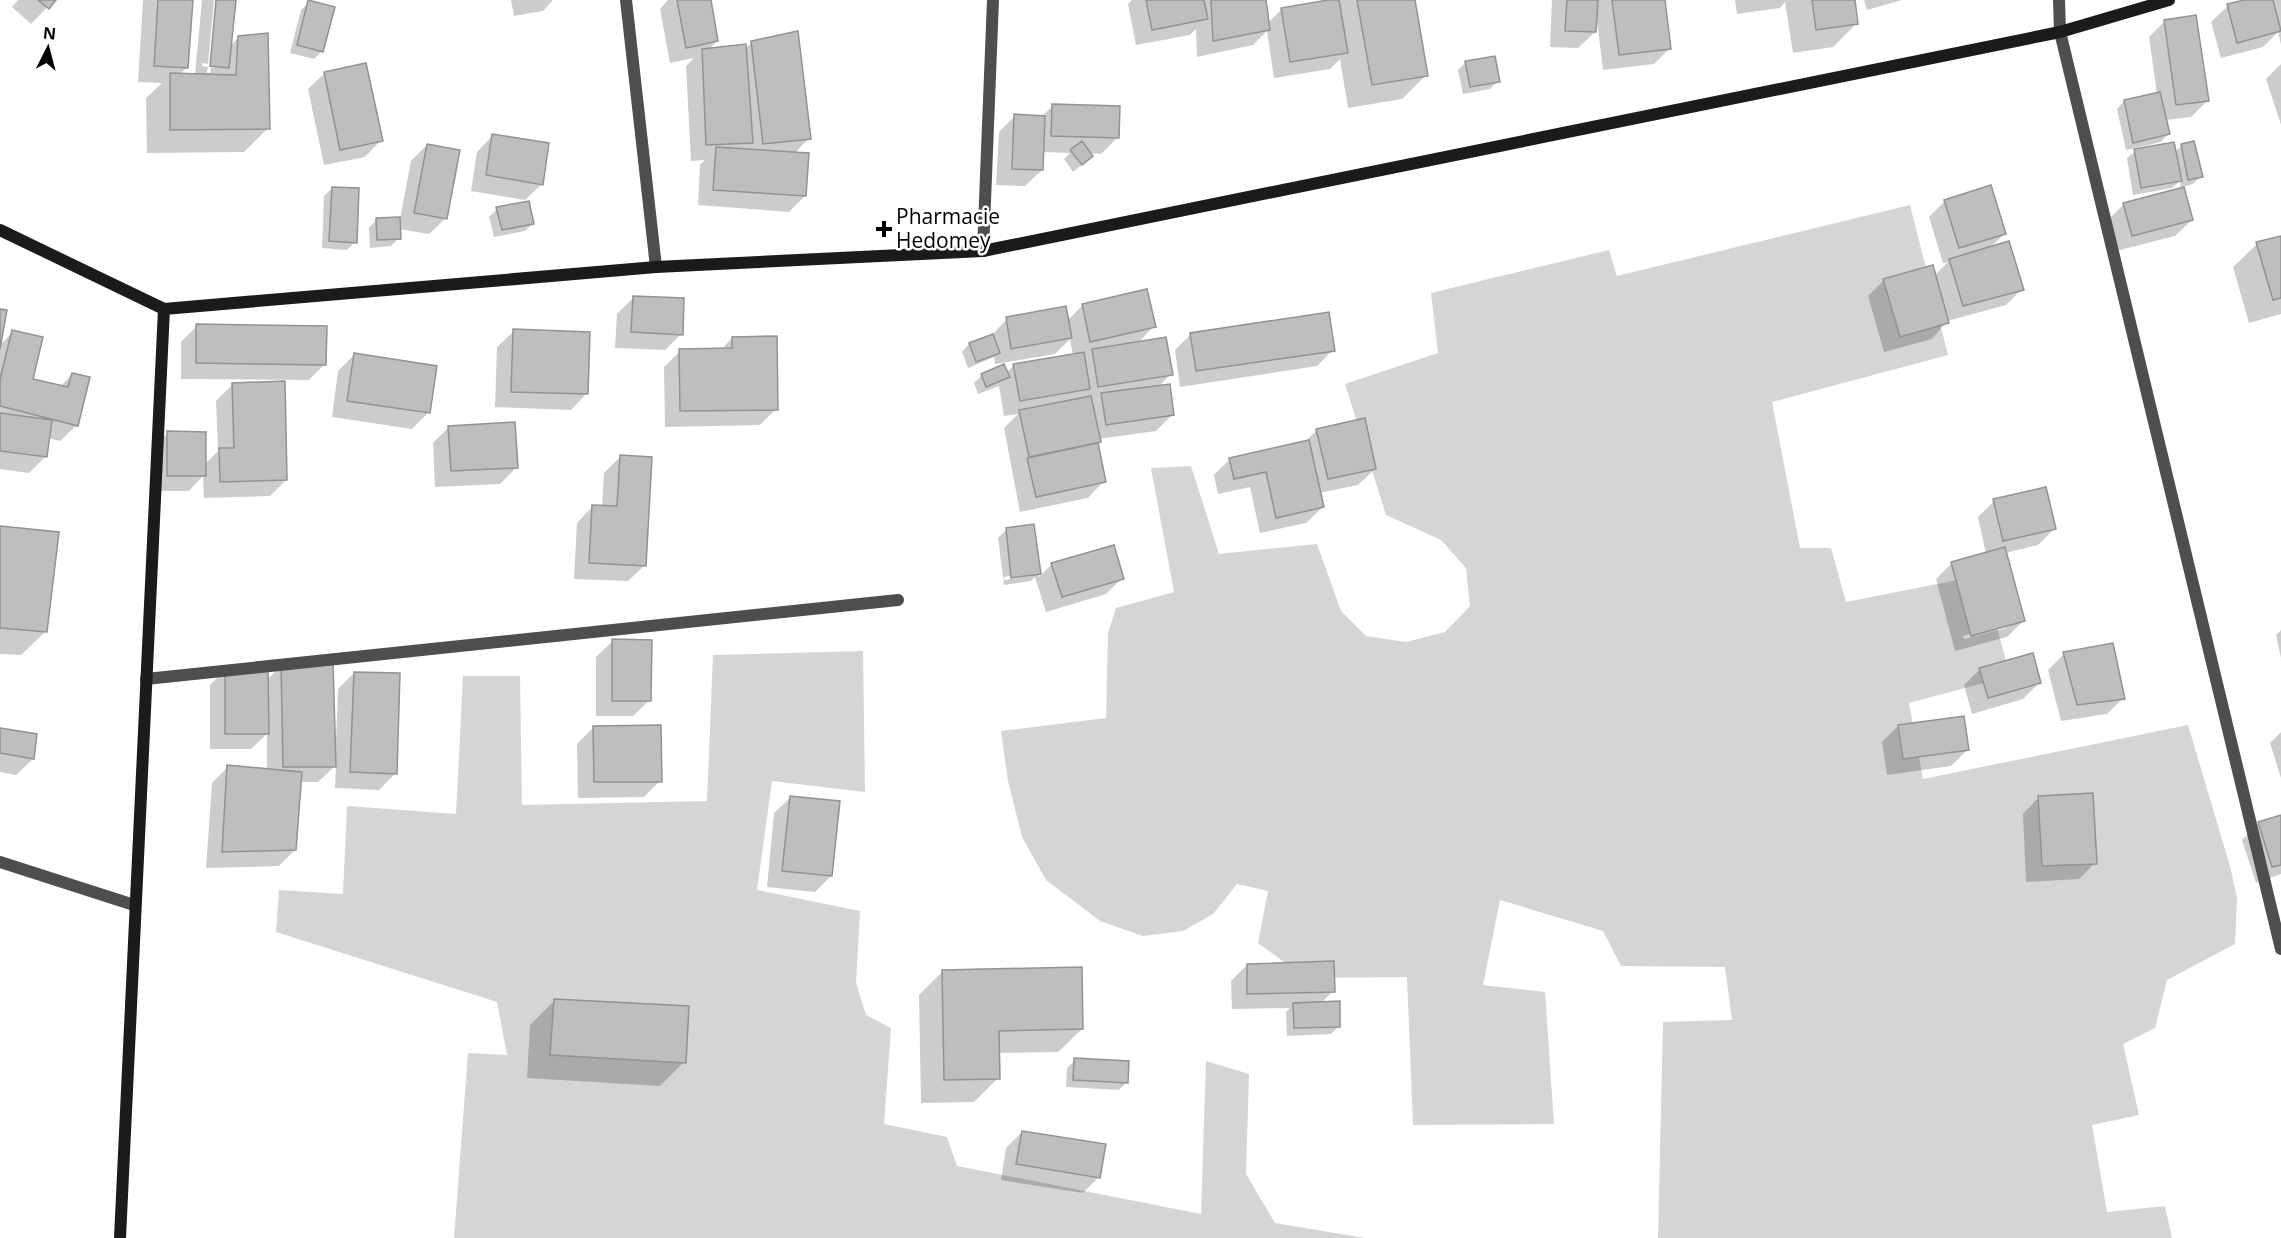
<svg xmlns="http://www.w3.org/2000/svg" width="2281" height="1238" viewBox="0 0 2281 1238" font-family="'Open Sans',sans-serif">
<rect width="100%" height="100%" fill="#fff"/>
<path fill="#d5d5d5" d="M1910,205L1948,355L1772,402L1800,548H1831L1846,602L1983,575L2010,676L1909,703L1923,779L2188,725L2230,866L2237,898L2235,944L2167,980L2155,1028L2123,1044L2139,1115L2092,1125L2107,1212L2165,1206L2172,1238H1658L1663,1022L1732,1020L1725,967L1621,966L1603,931L1500,900L1483,985L1545,992L1554,1124L1413,1125L1407,977L1306,978L1258,943L1268,891L1237,884L1213,914L1183,931L1143,936L1100,921L1046,880L1022,837L1008,781L1001,731L1106,718L1108,633L1116,608L1174,592L1151,468L1191,466L1219,554L1317,544L1341,611L1366,636L1406,642L1445,632L1470,606L1466,568L1441,540L1386,515L1345,384L1438,353L1431,293L1609,250L1617,276Z
M863,651L865,792L772,781L757,890L860,911L856,983L866,1015L891,1028L884,1124L947,1137L957,1166L1201,1214L1206,1061L1249,1074L1246,1174L1275,1223L1365,1238H454L468,1053L507,1055L497,1002L276,932L279,890L343,894L347,806L456,814L463,676H520L522,805L707,801L713,655Z"/>
<path fill="#0003" fill-rule="evenodd" d="M18,0H54L31,24L12,7Z
M143,0H191L187,67L179,75H195L202,0H214L208,64L202,63V66L208,67L207,73H210L211,67L214,68L217,0H234L230,46L238,38L268,128L244,152L147,153L146,98L162,83L138,82Z
M511,0H553L543,11L514,16Z
M668,0H709L717,41L708,50L745,49L752,42L809,138L794,154L805,196L789,212L698,205L700,165L705,160L691,161L686,66L694,58L670,63L660,9Z
M1132,0H1264L1268,23L1282,9L1330,0H1413L1426,75L1402,99L1348,108L1340,59L1330,69L1274,78L1267,31L1253,45L1197,57L1196,29L1190,35L1136,45L1128,4Z
M1552,0H1664L1670,48L1654,64L1603,70L1597,20L1595,32L1578,48L1550,47Z
M1735,0H1853L1857,23L1833,47L1793,53L1785,2L1780,8L1737,14Z
M1864,0H1902L1867,10Z
M2250,0H2281V45L2278,32L2263,47L2221,58L2211,22L2228,6Z
M309,2L322,51L314,59L290,53L301,10Z
M2165,21L2207,101L2191,117L2165,120L2168,134L2161,142L2126,150L2117,109L2124,101L2157,94L2149,37Z
M1466,62L1498,81L1490,89L1463,94L1458,70Z
M2281,64V125L2266,79Z
M325,73L381,140L365,157L324,165L308,89Z
M1053,106L1118,137L1101,154L1089,153L1084,163L1073,172L1064,159L1070,153L1042,152V170L1025,186L996,185L999,132L1015,116L1041,117Z
M493,135L542,184L525,200L471,191L477,152Z
M427,145L446,218L429,234L399,229V238L391,246L370,248L369,228L376,220L400,219L411,161Z
M2181,146L2201,176L2193,184L2182,187L2192,220L2175,236L2116,251L2108,220L2124,204L2181,189L2180,181L2172,188L2133,195L2127,158L2135,151L2175,152Z
M332,188L355,242L347,250L322,248L324,196Z
M1945,201L2005,233L1989,249L2022,289L2006,305L1947,321L1932,339L1884,352L1868,296L1884,280L1935,275L1948,262L1943,263L1929,217Z
M497,209L533,223L525,231L494,237L489,217Z
M2281,237V314L2249,323L2233,267L2257,244Z
M633,298L681,334L665,350L615,348L617,314Z
M1082,306L1154,326L1137,344L1171,374L1158,387L1172,415L1156,431L1098,439L1097,444L1104,481L1088,498L1020,512L1004,428L1018,414L1004,416L999,386L978,394L974,383L982,375L1006,373L1014,365L1073,355L1070,339L1055,354L995,364L994,357L968,368L962,352L969,344L991,336L1007,319L1067,321Z
M197,326L325,364L309,380L181,379V342Z
M514,331L587,393L571,410L495,407L497,347Z
M13,332L31,380L60,387L72,374L77,425L60,441L48,438L46,456L29,473L0,469V345Z
M1191,334L1333,350L1317,366L1180,387L1175,350Z
M732,338L776,409L760,425L665,427L664,367L680,351L721,350Z
M354,355L428,413L412,429L332,417L338,371Z
M233,384L286,480L270,496L204,498L203,476L189,491H152V449L168,433L205,464L218,451L216,401Z
M449,427L516,468L500,484L435,487L433,443Z
M1317,430L1375,469L1358,485L1319,493L1323,507L1306,523L1260,533L1250,487L1218,494L1214,475L1230,459L1304,443Z
M620,457L645,565L628,581L574,579L577,523L593,506L602,507L604,473Z
M1994,501L2054,529L2038,545L2005,553L2023,621L2007,637L1955,651L1936,579L1952,563L1986,554L1978,517ZM2006,625V628L1964,639L1963,636Z
M1033,526L1039,577L1052,564L1122,578L1106,594L1046,612L1035,577L1031,581L1004,585L998,538L1006,530ZM1032,573V576L1004,580V577Z
M0,527L45,632L21,655L0,654Z
M2281,630V658L2276,635Z
M613,641L650,700L633,716H596V657Z
M2064,654L2123,698L2107,714L2061,721L2048,670Z
M282,665L334,742H336L338,689L354,673L395,774L379,790L335,788L336,765L318,782H299L295,850L279,866L206,868L212,783L228,767L267,770V734L251,749H210V685L226,669L267,680Z
M1980,669L2039,683L2023,699L1972,714L1964,685Z
M1898,726L1967,750L1951,766L1887,775L1882,742Z
M593,728L660,781L644,797L578,798L577,744Z
M0,729L33,759L16,775L0,772Z
M2281,732V778L2270,743Z
M791,797L831,876L815,892L767,887L774,813Z
M2039,797L2095,863L2079,879L2026,882L2023,814Z
M2281,816V874L2256,883L2242,840L2258,824Z
M1247,965L1333,991L1321,1003L1339,1026L1331,1034L1287,1036L1286,1012L1290,1008L1232,1009L1231,981Z
M943,971L1082,1029L1058,1052L998,1053V1078L974,1102L921,1103L919,995Z
M554,1001L684,1062L660,1086L527,1078L530,1025Z
M1075,1060L1127,1082L1119,1090L1066,1087L1067,1068Z
M1022,1132L1099,1177L1083,1193L1001,1180L1006,1148Z"/>
<path fill="#bebebe" stroke="#929292" stroke-width="1.5" d="M38,0H56L49,9Z
M158,0H193L188,68L154,66Z
M216,0H236L229,68L210,66Z
M308,0L335,7L323,52L297,45Z
M677,0H711L718,41L686,48Z
M1146,0H1204L1208,19L1152,30Z
M1211,0H1266L1270,30L1213,41Z
M1328,0H1339L1348,53L1290,62L1281,8Z
M1357,0H1415L1428,76L1372,85Z
M1567,0H1598L1596,32L1565,31Z
M1612,0H1665L1671,49L1619,55Z
M1812,0H1855L1858,24L1816,30Z
M2244,0H2273L2281,31L2237,43L2227,4Z
M2196,15L2209,101L2176,105L2164,20Z
M798,31L811,139L763,144L751,41Z
M268,33L270,129L170,130V73L236,75L238,36Z
M746,44L753,143L706,145L702,49Z
M1495,56L1500,82L1470,87L1465,61Z
M366,63L383,141L340,150L324,72Z
M2160,92L2170,134L2133,143L2124,100Z
M1052,104L1120,106L1119,138L1051,136Z
M1014,114L1045,116L1043,170L1012,169Z
M492,134L549,143L543,185L486,175Z
M1082,141L1093,156L1082,165L1070,150Z
M2194,141L2203,177L2188,180L2181,144Z
M2174,142L2182,181L2141,188L2134,149Z
M427,144L460,150L447,219L414,213Z
M716,147L809,153L806,196L713,190Z
M1991,185L2006,234L1959,248L1944,200Z
M332,187L359,188L357,243L329,241Z
M2184,187L2193,220L2132,236L2123,203Z
M529,201L534,224L502,230L496,207Z
M400,217L401,239L377,240L376,218Z
M2281,236V298L2273,300L2256,242Z
M2009,241L2024,290L1963,306L1949,259Z
M1933,265L1949,323L1900,337L1883,279Z
M1147,289L1156,327L1090,342L1082,304Z
M633,296L684,298L683,335L631,332Z
M1066,306L1072,338L1011,349L1006,317Z
M0,309L7,310L0,349Z
M1329,312L1335,351L1196,371L1190,333Z
M196,324L327,326L326,365L196,363Z
M513,329L590,332L588,394L511,392Z
M12,330L43,337L33,379L68,387L72,373L90,377L78,426L0,406V379Z
M993,334L1000,353L976,362L969,343Z
M777,336L778,410L680,411L679,349L732,348V337Z
M1166,337L1173,375L1098,387L1092,349Z
M1084,352L1090,389L1020,401L1013,364Z
M354,353L437,366L430,413L347,401Z
M1004,364L1010,377L986,387L981,374Z
M285,381L287,480L220,482L219,448H234L232,383Z
M1170,384L1174,415L1106,425L1101,393Z
M1091,396L1101,442L1029,457L1019,410Z
M0,413L52,420L47,457L0,451Z
M1365,418L1376,469L1328,479L1316,429Z
M515,422L518,468L451,471L448,426Z
M167,431L206,432V476H167Z
M1309,440L1324,507L1276,518L1266,472L1234,479L1229,458Z
M1098,443L1106,482L1036,497L1027,458Z
M620,455L652,457L646,566L589,563L592,505L617,506Z
M2046,487L2056,529L2003,541L1993,499Z
M1034,524L1041,574L1011,578L1006,528Z
M0,526L59,532L47,632L0,628Z
M1114,545L1124,579L1062,597L1051,563Z
M2005,547L2025,621L1971,636L1951,562Z
M612,639L652,640L651,701H612Z
M2113,643L2125,699L2077,705L2063,652Z
M2033,653L2041,683L1988,698L1979,668Z
M333,662L336,767H283L281,663Z
M225,667H268L269,734H225Z
M354,672L400,673L397,774L350,772Z
M1964,716L1969,750L1903,759L1898,725Z
M661,725L662,782H594L593,726Z
M0,728L37,734L34,759L0,753Z
M227,765L302,772L296,850L222,852Z
M2093,793L2097,864L2042,866L2038,796Z
M790,796L840,801L832,876L782,871Z
M2281,815V865L2272,867L2258,822Z
M1334,961L1335,992L1247,994V964Z
M1082,967L1083,1029L999,1031L1000,1079L944,1080L942,970Z
M554,999L689,1006L686,1063L550,1055Z
M1340,1001V1027L1294,1028L1293,1003Z
M1074,1058L1129,1061L1128,1083L1073,1080Z
M1022,1131L1106,1144L1100,1178L1016,1164Z"/>
<g fill="none" stroke-linecap="round" stroke-linejoin="round">
<path stroke="#4e4e4e" stroke-width="12" d="M626,0L656,267
M2059,0L2060,32L2281,949
M983,251L993,0
M146,679L898,600
M0,862L134,905"/>
<path stroke="#1b1b1b" stroke-width="12" d="M0,230L164,309L656,267L983,251L2060,32L2169,0
M120,1238L164,309"/>
</g>
<path fill="#000" stroke="#fff" stroke-width="2" d="M881 220h6v6h6v6h-6v6h-6v-6h-6v-6h6z"/>
<g text-anchor="middle" stroke-width="5" stroke-linejoin="round" paint-order="stroke">
<g font-size="21" fill="#000" stroke="#fff" text-anchor="start">
<text x="896" y="224">Pharmacie<tspan x="896" dy="24">Hedomey</tspan></text>
</g>
</g>
<g transform="translate(48 48) rotate(6)" stroke="#ffffff" stroke-width="4.5" paint-order="stroke">
<path d="M0-4.5L10 22L0 15L-10 22Z" fill="#000000"/>
<text y="-9" font-size="16" font-weight="bold" text-anchor="middle" fill="#000000">N</text>
</g>
</svg>
